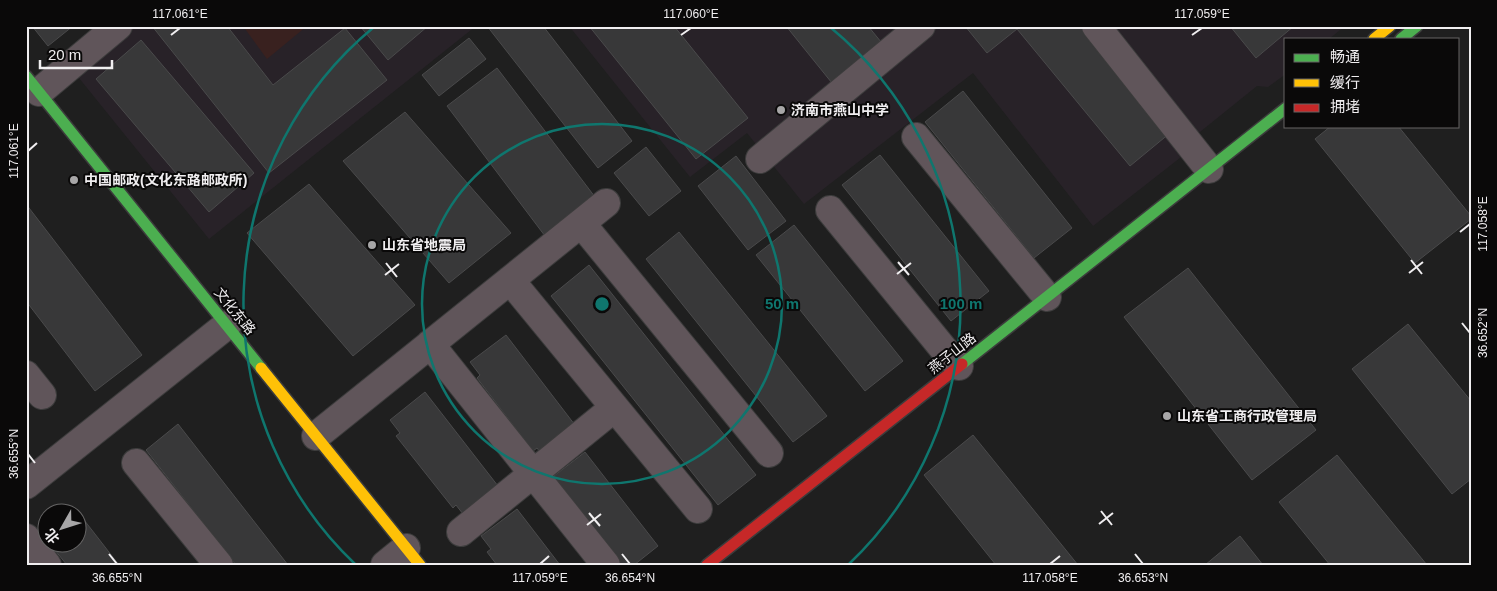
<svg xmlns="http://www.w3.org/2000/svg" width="1497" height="591" viewBox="0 0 1497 591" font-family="Arial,'Noto Sans SC',sans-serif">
<rect width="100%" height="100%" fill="#1f1f1f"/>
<path fill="#282228" d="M100,26H476L209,239L62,57Z
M569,26H1345L1329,39H1286V74L1268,87L1257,86L1185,144V154L1093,226L973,73L804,204L747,133L690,177Z"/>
<path fill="#39211f" d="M243,26H307L267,59Z"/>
<path fill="#383839" stroke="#4a4a4b" d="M32,26H73L48,46Z
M152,26H227L273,85L345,28L387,80L269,173Z
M360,26H428L388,60Z
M487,26H543L632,141L598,168Z
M589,26H674L748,118L696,159Z
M786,26H868L886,48L836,88Z
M965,26H1081L1170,133L1130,166L1017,29L987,53Z
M1230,26H1294L1256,58Z
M469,38L486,59L439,96L422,75Z
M141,40L254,173L209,212L96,79Z
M497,68L595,197L545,236L447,106Z
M963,91L1072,228L1034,258L925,122Z
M405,112L511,233L449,283L343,161Z
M1331,126H1398L1471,216V219L1415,263L1315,139Z
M646,147L681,191L649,216L614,173Z
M880,155L989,291L951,321L842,185Z
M736,156L786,221L748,250L698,186Z
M309,184L415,305L353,356L247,233Z
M26,204L142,355L95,391L26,301Z
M794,225L903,361L865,391L756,255Z
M679,232L827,416L793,442L646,259Z
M589,265L756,475L718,505L551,296Z
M1188,268L1316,430L1252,480L1124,317Z
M1408,324L1471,401V479L1452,494L1352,369Z
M506,335L578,429L543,456L537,448L533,451L477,378L480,375L470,362Z
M425,392L498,486L463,514L456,505L453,508L396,436L400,433L390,420Z
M178,424L288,565H236L146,450Z
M973,435L1078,565H996L924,475Z
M585,452L658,546L634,565H617L550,479Z
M1337,455L1427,565H1330L1279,502Z
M74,507L119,565H67L50,544H78V514H66Z
M517,509L560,565H497L487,552L491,549L481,536Z
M1240,536L1263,565H1205Z"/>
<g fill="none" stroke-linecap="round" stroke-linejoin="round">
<defs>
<path id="street" d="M1096,26L1209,169
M39,92L118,26
M916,137L1047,297
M760,159L921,26
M830,210L946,352L959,366
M581,223L769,453
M510,280L698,509
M430,344L606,565
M26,375L42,395
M316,436L606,203
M136,463L219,565
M26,485L227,325
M461,532L614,408
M26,538L47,565
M385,565L406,548"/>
<path id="fast" d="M1401,39L1417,26
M26,76L261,368
M962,364L1286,108"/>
<path id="slow" d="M1374,39L1390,26
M261,368L420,565"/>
<path id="jam" d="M707,565L962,364"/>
</defs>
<use href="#street" stroke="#3c3c3c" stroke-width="30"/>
<use href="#fast" stroke="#3c3c3c" stroke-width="14"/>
<use href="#slow" stroke="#3c3c3c" stroke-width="14"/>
<use href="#jam" stroke="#3c3c3c" stroke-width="14"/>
<use href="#street" stroke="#60555a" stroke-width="28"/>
<use href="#fast" stroke="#4caf50" stroke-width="11"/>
<use href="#slow" stroke="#ffc107" stroke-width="11"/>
<use href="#jam" stroke="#c62828" stroke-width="11"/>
</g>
<path fill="none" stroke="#f0eef0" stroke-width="2" d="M171,35L180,28M681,35L691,28M1192,35L1202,28M28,151L37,143M1460,232L1470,224M1411,260L1422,274M898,262L909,275M386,263L397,277M1409,273L1423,262M897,274L911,263M385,275L399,264M1462,323L1470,333M28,454L35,463M1101,511L1112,525M589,513L600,526M1099,524L1113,513M587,525L601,514M109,554L117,564M622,554L630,564M1135,554L1143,564M540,564L549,556M1050,564L1060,556"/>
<g fill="none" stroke="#0f766e" stroke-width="2.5">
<circle cx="602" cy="304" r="180"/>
<path d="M355 564A359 359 0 0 1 374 27M830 27A359 359 0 0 1 849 564"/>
</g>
<g fill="#a7a6a7" stroke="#0a0909" stroke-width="2">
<circle cx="781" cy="110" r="5"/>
<circle cx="74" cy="180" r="5"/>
<circle cx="372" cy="245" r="5"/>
<circle cx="1167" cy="416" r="5"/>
</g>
<g text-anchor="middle" stroke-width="4" stroke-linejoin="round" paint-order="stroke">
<g font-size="14" font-weight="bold" fill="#f0eef0" stroke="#0a0909" text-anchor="start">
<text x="791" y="115">济南市燕山中学</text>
<text x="84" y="185">中国邮政(文化东路邮政所)</text>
<text x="382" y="250">山东省地震局</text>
<text x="1177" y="421">山东省工商行政管理局</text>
</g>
<g font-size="14" fill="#f0eef0" stroke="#0a0909">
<text transform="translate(235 311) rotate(51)" y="5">文化东路</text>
<text transform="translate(952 353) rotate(-38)" y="5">燕子山路</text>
</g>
</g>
<circle cx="602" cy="304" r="8" fill="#0f766e" stroke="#0a0909" stroke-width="2.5"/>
<g font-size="15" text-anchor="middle" font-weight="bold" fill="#0f766e" stroke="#0a0909" stroke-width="4" stroke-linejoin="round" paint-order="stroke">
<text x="782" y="309">50 m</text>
<text x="961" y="309">100 m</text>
</g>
<rect width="1497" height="591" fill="none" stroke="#0a0909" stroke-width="55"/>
<rect x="1284" y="38" width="175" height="90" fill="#0a0909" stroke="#666565"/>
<rect x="1294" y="54" width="25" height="8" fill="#4caf50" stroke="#666565"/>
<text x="1330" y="62" font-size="15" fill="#f0eef0">畅通</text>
<rect x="1294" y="79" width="25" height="8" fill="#ffc107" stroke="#666565"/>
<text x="1330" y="88" font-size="15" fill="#f0eef0">缓行</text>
<rect x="1294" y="104" width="25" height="8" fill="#c62828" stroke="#666565"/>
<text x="1330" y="112" font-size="15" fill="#f0eef0">拥堵</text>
<g transform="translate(62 528) rotate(231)"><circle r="24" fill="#0a0909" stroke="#666565"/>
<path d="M0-4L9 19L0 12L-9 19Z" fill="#a7a6a7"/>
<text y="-8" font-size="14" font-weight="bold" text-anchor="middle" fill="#f0eef0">北</text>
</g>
<path d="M40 60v8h72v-8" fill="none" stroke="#f0eef0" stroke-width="2.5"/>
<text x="48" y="60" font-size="15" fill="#f0eef0" stroke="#0a0909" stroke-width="4" paint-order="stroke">20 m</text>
<rect x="28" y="28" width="1442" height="536" fill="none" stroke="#f0eef0" stroke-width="2"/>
<g font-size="12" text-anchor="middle" fill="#f0eef0">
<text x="180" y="18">117.061°E</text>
<text x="691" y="18">117.060°E</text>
<text x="1202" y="18">117.059°E</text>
<text transform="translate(14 151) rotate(-90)" y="4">117.061°E</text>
<text transform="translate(1483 224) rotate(-90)" y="4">117.058°E</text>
<text transform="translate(1483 333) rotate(-90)" y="4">36.652°N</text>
<text transform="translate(14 454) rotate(-90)" y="4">36.655°N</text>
<text x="117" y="582">36.655°N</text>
<text x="540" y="582">117.059°E</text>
<text x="630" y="582">36.654°N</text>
<text x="1050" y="582">117.058°E</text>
<text x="1143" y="582">36.653°N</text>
</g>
</svg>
